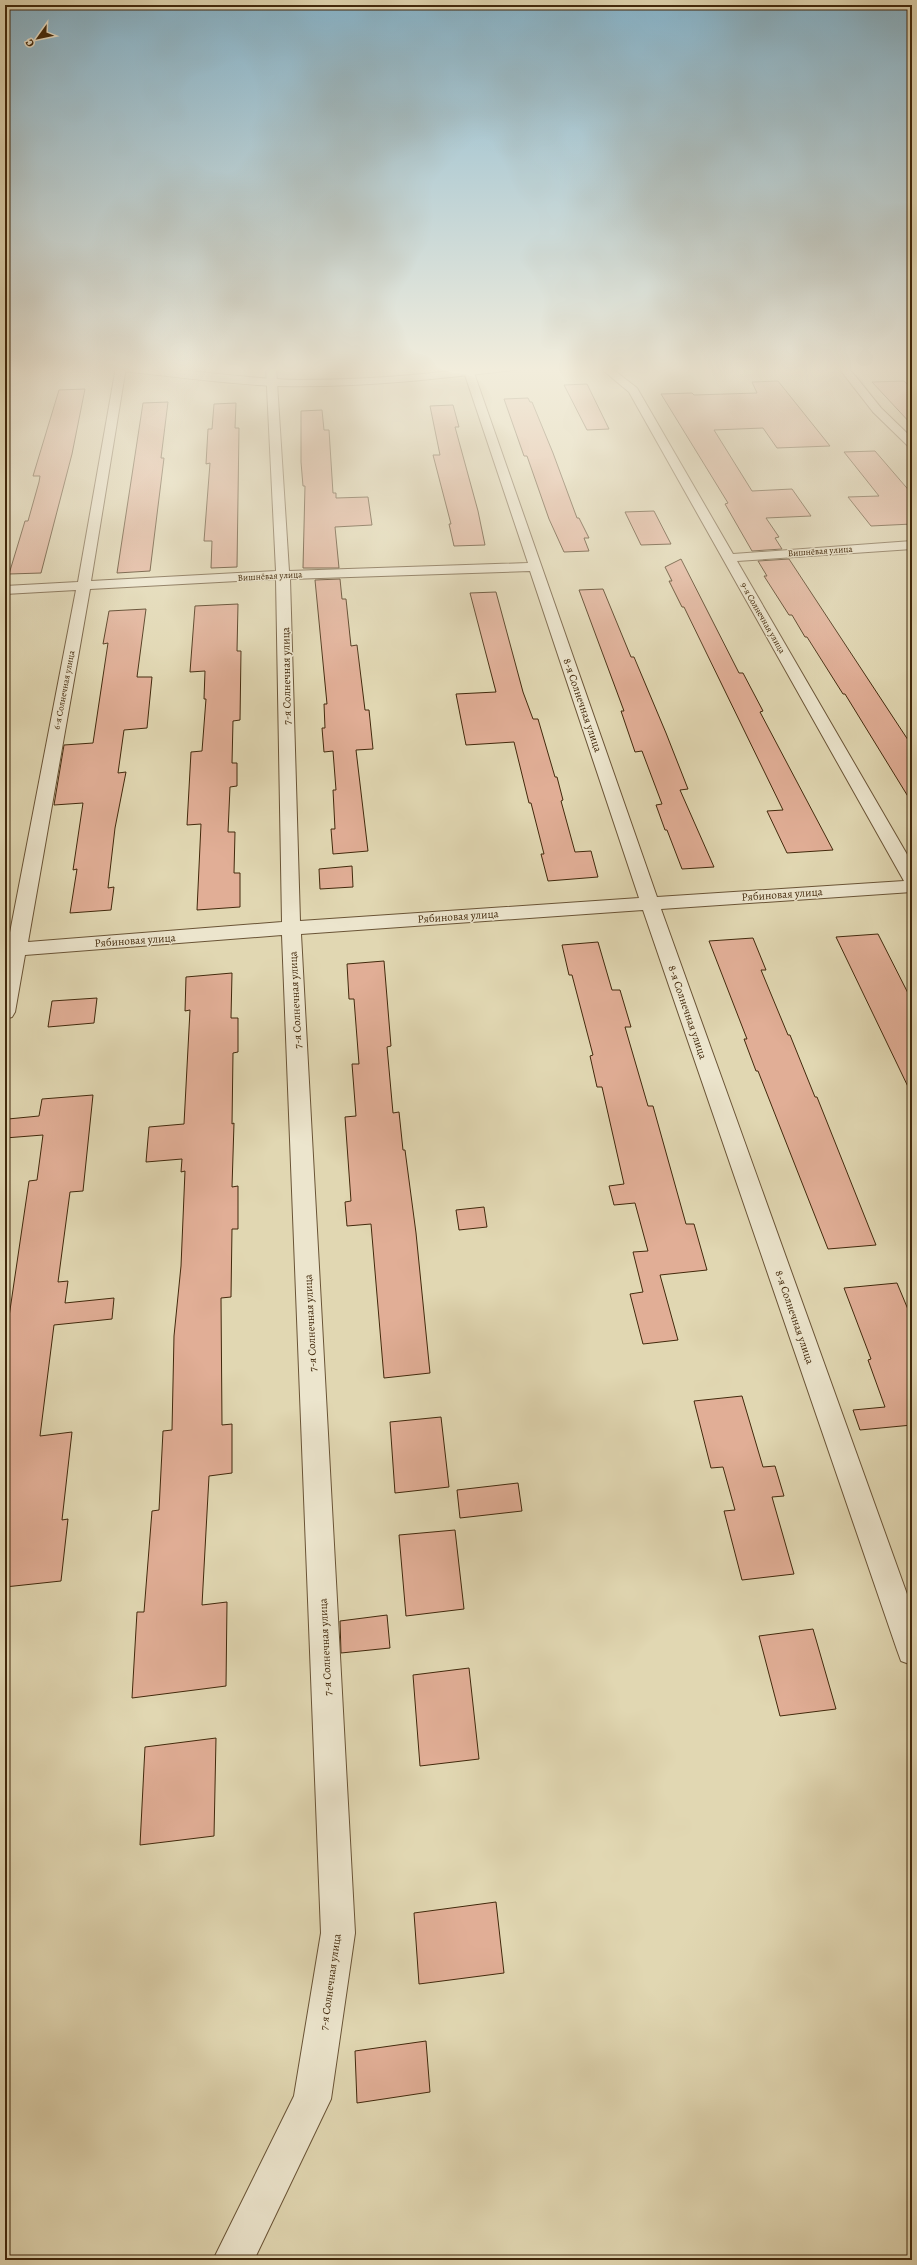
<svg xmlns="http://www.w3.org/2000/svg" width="917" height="2265" viewBox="0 0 917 2265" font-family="Alegreya,serif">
<rect width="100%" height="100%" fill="#e1d7b2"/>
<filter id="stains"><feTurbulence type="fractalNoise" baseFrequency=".005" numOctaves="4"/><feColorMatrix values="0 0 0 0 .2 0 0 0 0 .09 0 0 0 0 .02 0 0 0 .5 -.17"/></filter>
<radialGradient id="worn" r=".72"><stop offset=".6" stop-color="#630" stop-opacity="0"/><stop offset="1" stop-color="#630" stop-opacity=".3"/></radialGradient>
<path fill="#e1ae96" stroke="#42290c" d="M778,381L830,446L777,448L763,428L714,430L752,491L792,489L811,516L766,518L779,537L775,538L782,549L752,551L725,504L728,503L661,394L692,393L694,395L757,393L752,382Z
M904,381L912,389V425L872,382Z
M587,384L609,429L587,430L564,385Z
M85,389L72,454L41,573L9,574L25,521H28L39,482L40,476H33L59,390Z
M528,398L530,402H532L553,453L577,518H579L589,538H584L589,551L564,552L549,519L527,456H524L504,399Z
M168,402L161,458H164L150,571L117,573L143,403Z
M236,403L235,428H239L237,567L211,568L212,541H204L210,463L206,464L208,429H212L214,404Z
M453,405L459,427H455L478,511L485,545L454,546L449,524H451L433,455H440L430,406Z
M322,410L324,430H329L333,493H336V498L368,497L372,525L335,527L339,568H303L305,486H303L301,462V411Z
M875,451L912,494V524L871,526L848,497L879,496L844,452Z
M654,511L671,544L641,545L625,512Z
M681,559L739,673H743L763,711L760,712L833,850L787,853L767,811L783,810L684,607H682L669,581H672L665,567Z
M789,559L912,746V803L845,694H843L807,637H805L792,615H789L764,576H767L758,561Z
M340,579L342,599H346L351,646L357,645L365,710H369L373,749L356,750L368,851L333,854L331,829H335L333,790H336L333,751L324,752L322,728H325L324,704H327L315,580Z
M603,589L631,657H634L666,733L688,789L680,790L714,867L682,869L667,830H665L656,805L662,804L642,751L635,752L621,711H624L579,590Z
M496,592L523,692L533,719H538L555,777H557L563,800L561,801L575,852L591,851L598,877L548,881L541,854H544L531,803H529L514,742L466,745L456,694L496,692L470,593Z
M238,604L237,651H241L240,720L233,721L232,763H237V786L230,787L228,832H235L234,873H240V907L197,910L201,824L187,825L191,752L202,751L206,699H204L205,671L190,672L195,606Z
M146,609L137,677H152L147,728L124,730L118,773L126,772L115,828L108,888L114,887L111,910L70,913L77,869L73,870L83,803L54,805L64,745L93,743L108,643L103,644L109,611Z
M352,866L353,887L320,889L319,869Z
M878,934L912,1001V1095L836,937Z
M753,938L766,970H761L788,1035H790L815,1097H817L876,1245L828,1249L758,1071H756L744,1039H747L709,941Z
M598,942L612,990H620L631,1027H625L648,1106H653L686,1224H694L707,1270L660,1275L678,1340L643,1344L630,1294L643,1292L633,1252L648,1251L635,1203L614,1205L609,1186L624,1184L602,1087H597L590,1056L593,1055L572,975H569L562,945Z
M384,961L391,1046L387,1047L393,1113L399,1112L403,1150H405L416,1233L430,1373L384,1378L371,1224L347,1226L345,1202L351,1201L345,1117L356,1116L352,1064H359L354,999H349L347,964Z
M232,973L231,1018H238V1052L233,1053L232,1124L234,1123L232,1187L238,1186V1229H232L231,1297L221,1298L222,1425L232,1424V1473L209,1476L202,1605L227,1602L226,1686L132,1698L137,1612H144L152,1511L159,1510L163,1431L172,1430L174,1336L181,1266L185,1171L181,1172L182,1159L146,1162L149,1127L184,1124L190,1010L185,1011L186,977Z
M97,998L94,1023L48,1027L52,1001Z
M93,1095L83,1191L70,1192L58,1282L68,1281L65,1303L114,1298L112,1319L54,1325L40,1436L72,1432L62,1520L68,1519L61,1581L5,1587V1344L29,1181L37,1180L43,1135L5,1138V1136L8,1119L39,1116L42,1099Z
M484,1207L487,1227L459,1230L456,1210Z
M897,1283L912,1319V1425L860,1430L853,1410L885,1407L868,1360L871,1359L844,1288Z
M742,1396L763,1467L775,1466L784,1496L772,1497L794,1574L742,1580L724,1511L735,1510L723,1467L711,1468L694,1401Z
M441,1417L449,1487L395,1493L390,1422Z
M518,1483L522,1511L460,1518L457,1490Z
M455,1530L464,1609L406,1616L399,1535Z
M387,1615L390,1648L341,1653L340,1621Z
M813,1629L836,1709L780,1716L759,1636Z
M469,1668L479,1759L420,1766L413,1675Z
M216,1738L214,1836L140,1845L145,1747Z
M496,1902L504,1973L419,1984L414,1913Z
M426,2041L430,2092L357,2103L355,2051Z"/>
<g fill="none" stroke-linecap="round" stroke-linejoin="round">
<defs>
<path id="minor" d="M116,367H126L91,581L276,571L266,367H276L289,571L528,563L464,372L469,369L473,370L657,897L904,881L629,392L599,367H610L637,388L733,554L912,541V549L737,561L912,863V892L661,909L912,1608V1665L901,1661L897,1650L643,910L301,934L355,1933L331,2099L254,2260H213L294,2096L321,1933L282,935L25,955L15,1012L12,1017L5,1019V944L8,943L76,590L5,594V586L78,582ZM530,571L639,898L300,921L290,579ZM276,579L282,922L28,942L90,589Z
M838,367H848L881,408L912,438V447L908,446L873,412Z"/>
<path id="tertiary" d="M106,367C170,365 234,379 299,380C340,380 381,378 423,374C455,371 487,366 519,367L514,370C435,379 357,388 278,386C222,384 166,375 111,370Z"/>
</defs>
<use href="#minor" stroke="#6a5436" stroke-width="2"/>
<use href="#tertiary" stroke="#6a5436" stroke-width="2"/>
<use href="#minor" fill="#ece5cd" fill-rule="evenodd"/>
<use href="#tertiary" fill="#ece5cd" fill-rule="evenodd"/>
</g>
<linearGradient id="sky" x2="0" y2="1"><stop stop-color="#87b6ce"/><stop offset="0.54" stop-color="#f2eddc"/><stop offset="1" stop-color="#f2eddc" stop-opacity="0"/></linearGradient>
<rect width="917" height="684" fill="url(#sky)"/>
<g text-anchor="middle" stroke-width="3" stroke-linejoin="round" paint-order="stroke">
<g font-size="9" fill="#42290c" stroke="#ece5cd">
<text transform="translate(820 551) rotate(-4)" y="3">Вишнёвая улица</text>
<text transform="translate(270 576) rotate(-3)" y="3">Вишнёвая улица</text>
<text transform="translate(763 618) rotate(60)" y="3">9-я Солнечная улица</text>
<text transform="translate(64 690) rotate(-79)" y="3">6-я Солнечная улица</text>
</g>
<g font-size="11" fill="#42290c" stroke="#ece5cd">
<text transform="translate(286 676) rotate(-91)" y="4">7-я Солнечная улица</text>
<text transform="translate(583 705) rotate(71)" y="4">8-я Солнечная улица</text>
<text transform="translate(782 894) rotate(-4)" y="4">Рябиновая улица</text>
<text transform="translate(458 916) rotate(-4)" y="4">Рябиновая улица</text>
<text transform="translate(135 940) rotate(-4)" y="4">Рябиновая улица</text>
<text transform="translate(295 1000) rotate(-93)" y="4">7-я Солнечная улица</text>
<text transform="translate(688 1012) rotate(71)" y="4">8-я Солнечная улица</text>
<text transform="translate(795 1317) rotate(71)" y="4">8-я Солнечная улица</text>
<text transform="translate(310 1323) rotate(-93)" y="4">7-я Солнечная улица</text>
<text transform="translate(325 1647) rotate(-93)" y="4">7-я Солнечная улица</text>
<text transform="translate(330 1982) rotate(-82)" y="4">7-я Солнечная улица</text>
</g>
</g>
<rect width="917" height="2265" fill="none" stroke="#e1d7b2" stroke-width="20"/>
<rect x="6" y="6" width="905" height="2253" fill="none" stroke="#42290c" stroke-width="2"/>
<rect x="10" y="10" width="897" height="2245" fill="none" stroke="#42290c"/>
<g transform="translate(38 38) rotate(237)" stroke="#ece5cd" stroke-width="3" paint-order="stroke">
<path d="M0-3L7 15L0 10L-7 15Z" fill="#42290c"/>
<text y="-6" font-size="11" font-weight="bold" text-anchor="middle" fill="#42290c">С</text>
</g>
<rect width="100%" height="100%" filter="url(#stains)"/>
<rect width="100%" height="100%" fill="url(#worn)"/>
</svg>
